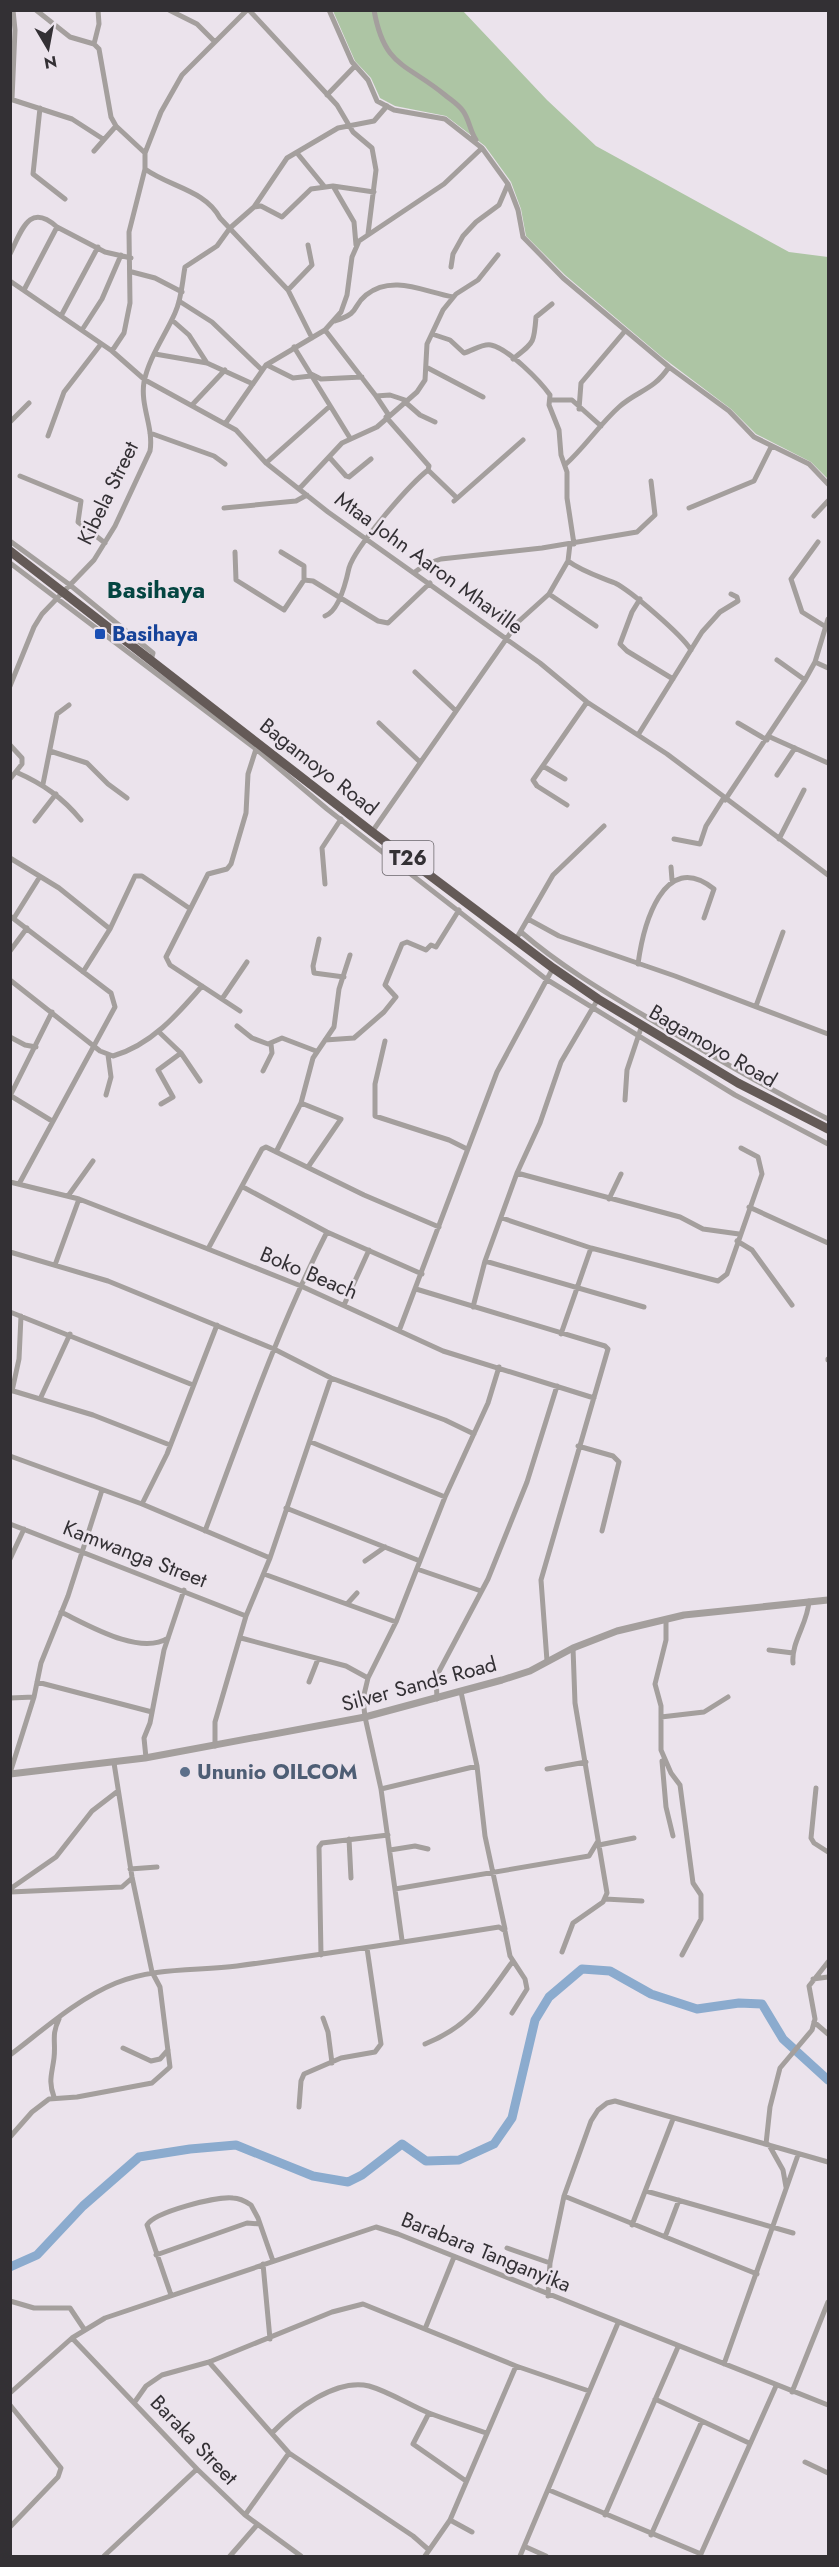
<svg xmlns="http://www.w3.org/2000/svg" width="839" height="2567" viewBox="0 0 839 2567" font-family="Jost,sans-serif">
<rect width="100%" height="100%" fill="#ebe3ec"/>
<path fill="#adc5a4" d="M333,11H463L547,100L596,146L789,252L828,257V479L811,462L756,434L731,409L662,357L565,275L526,236L521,209L511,182L485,146L446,116L395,106L380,98L371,78L355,61Z"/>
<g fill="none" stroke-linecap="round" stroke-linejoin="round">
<path stroke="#8babce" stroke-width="9" d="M10,2267L37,2255L83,2206L139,2157L190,2149L236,2145L313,2176L348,2182L362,2175L402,2144L426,2161L459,2160L494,2144L512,2118L535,2020L549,1997L582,1969L610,1971L651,1994L697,2009L739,2003L762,2004L783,2039L828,2080"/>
<path stroke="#a49f9d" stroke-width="5" d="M36,10L70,37L94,44
M98,10L99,24L94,44L99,49L111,117L116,126L145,153
M169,10L197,24L215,42
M249,10L337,105L353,132L372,148L376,170L368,234
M329,10L352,62L368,80L377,101L394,110L445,119L482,148L508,184L518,210L523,237L563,278L669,367L729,411L754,437L809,464L828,484
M374,10C384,67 406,63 445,95C451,100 458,104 463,111C469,119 470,131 476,140
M327,95L355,66
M10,99L72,119L103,139
M12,99L15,30L13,10
M40,108L33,174L65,199
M94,151L116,126
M297,153L324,186
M145,169C170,187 205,190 220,218L288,290L312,338
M333,186L354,222L356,245
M254,207L261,206L282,217L311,189L333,186L374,192
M57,227L105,252L131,258
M10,254C22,230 29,202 57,227L24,290
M451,267L453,254L463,236L476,222L499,205L508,184
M132,272L155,278L182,292
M10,281L112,351L145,380L236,430L266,463L328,512L540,663L587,702L667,754L828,875
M288,290L312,265L308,245
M179,301L212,322L262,370
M61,316L98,247
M172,320L189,335L207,363
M335,321C362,312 351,307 366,295C393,274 424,292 453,297
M82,330L102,299L121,255
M325,330L376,396L390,395L405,400
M432,334L450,340L464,353C472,351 483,343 491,345C509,349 540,381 550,395L549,405L559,430L561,455L567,472V498L574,544
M294,347L350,438
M112,351L124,333L130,303L129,232L145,169V153L161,112L182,75L247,10
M155,354L207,363L253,384
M513,359C534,342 534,344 536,317L552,304
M267,365L293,378L311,376
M426,367L483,397
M311,374L321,379L362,377
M376,396L388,414
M551,400H572L601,426
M404,401L420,415L435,422
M192,405L225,370
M579,409L581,383L625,331
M386,417L429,466L428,470L457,498
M10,422L29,403
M225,424L266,365L325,330L341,312L347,295L352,257L359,241L444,184L482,148
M150,433L214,456L225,464
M48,436L64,392L101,344
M330,458L346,476L349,477L371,459
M266,463L330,406
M565,465C585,447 599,425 619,407C638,390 653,391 669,367
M20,476L81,501L78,522L105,543
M299,489L342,443L377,427L417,392L425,380L427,344L443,310L456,294L478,280L498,255
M454,501L523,440
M224,508L296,501L307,495
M689,508L754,481L771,447
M814,516L828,501
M10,541L70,585L153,653L151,660
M818,542L791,579L802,612L826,627
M235,552L236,580L284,610L304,580L313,581L378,621L388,623L430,583
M281,552L304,566V580
M568,561C583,572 598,576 615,583C631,591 682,635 691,650
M10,563L256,749L327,809L546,979L735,1095L828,1144
M415,572L426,564L441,559L542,548L637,532L655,515L651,481
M549,594L596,626
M640,599L632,612L620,644L627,651L673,679
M325,616C339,611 346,582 349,568C355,547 409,485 428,470
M777,660L805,680
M815,662L828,668
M415,672L456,711
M10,686L34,627L42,614L94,560L115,526L150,451C154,428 140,406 144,382C149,357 165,336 175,313C182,298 182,283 185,267L217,246L230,228L254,207L287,158L338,128L374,121L387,106
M379,723L420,762
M738,723L767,740
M638,735L702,632L720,612L738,601L737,597L731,594
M770,737L828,763
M10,745L22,758V764L10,779
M50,751L87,763L108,784L127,798
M543,766L565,779
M16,772C43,784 62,797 81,820
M777,775L795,748
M43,784L57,714L69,705
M725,800L805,680L815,662L828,619
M567,805L537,786L533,780L587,702
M35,821L56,794
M372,832L518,622L549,594L568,561L570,544
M674,839L700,844L706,826L723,799
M779,839L804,790
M10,858L59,888L110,929
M671,867L672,880
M325,884L322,848L341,819
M10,916L111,993L115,1007L19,1184
M14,918L39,878
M528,919L559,936L675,976L828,1034
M521,932C565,970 615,998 665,1028C719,1060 772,1091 828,1119
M319,939L313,966L314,973L344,977
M515,941L553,875L604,826
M10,951L27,928
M638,964C643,927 663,848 714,889L704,918
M83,972L110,929L135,876H142L189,908
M10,980L100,1051L113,1056C151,1045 177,1015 202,986
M222,999L247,962
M756,1006L783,932
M240,1011L170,965L166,957L208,874L227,869L231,864L246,813L248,774L256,749
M237,1026L252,1038L268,1044L282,1038L316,1051
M159,1032L181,1053L200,1081
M10,1037L25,1045L36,1047
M325,1040L354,1038L384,1012L396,997L385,985L402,944L407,942L426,950L431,945L436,947L459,910
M385,1041L375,1084V1116L449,1140L467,1149
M263,1071L272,1053L271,1044
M106,1095L111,1077L108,1055
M10,1096L52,1012
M11,1096L52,1121
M625,1100L627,1070L642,1025
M301,1103L341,1119L308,1167
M161,1104L173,1097L158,1070L181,1053
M276,1152L301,1103L313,1058L334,1027L339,989L350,955
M517,1173L680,1217L703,1229L739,1234
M10,1182L79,1199L208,1249L301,1286L443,1351L594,1398
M243,1187L327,1232L422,1274
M68,1196L93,1161
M609,1199L621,1174
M749,1207L828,1243
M502,1218L591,1248L718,1281L727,1274L762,1174L758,1157L741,1148
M737,1241L752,1250L792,1305
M208,1249L262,1149L266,1147L364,1195L439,1227
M10,1252L108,1281L274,1349L331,1378L445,1420L474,1434
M485,1261L644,1307
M55,1265L79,1199
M416,1289L605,1346L608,1349L541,1580L547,1661
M344,1305L369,1250
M473,1307L485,1261L517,1173L540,1123L561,1062L598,999
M10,1312L193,1385
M399,1331L497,1072L553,968
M561,1334L591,1248
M828,1360V1359
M10,1390L93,1415L170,1445
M12,1391L19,1359L21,1316
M41,1397L70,1334
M311,1442L445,1497
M578,1446L613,1456L619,1462L602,1531
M10,1456L142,1504L270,1558
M142,1504L167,1454L217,1325
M286,1508L420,1561
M10,1524L246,1616
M205,1531C243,1430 278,1328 327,1232
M10,1559L24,1529
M365,1561L385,1547
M417,1569L481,1591
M264,1574L396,1622
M347,1604L357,1593
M61,1612C88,1625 140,1656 168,1638
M666,1620V1640L655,1684L661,1706V1750L671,1773L680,1785L693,1883L701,1895V1919L682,1955
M241,1638L346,1666L368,1678
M769,1650L793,1653
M793,1663C791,1642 808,1623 809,1601
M37,1682L152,1712
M309,1682L318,1659
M461,1692L477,1766L485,1836L505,1929
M10,1698L34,1697
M437,1699L436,1677L488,1579L527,1482L557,1386
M661,1717L704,1712L728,1697
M215,1746V1722L246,1616L270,1558L331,1378
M146,1758L144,1738L150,1723L164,1650L184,1590
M662,1761L666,1807L673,1836
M547,1769L586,1762
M10,1773L34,1697L41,1663L68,1596L102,1490
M816,1788L811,1838L814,1843L828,1852
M381,1789L477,1766
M349,1839L351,1878
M599,1845L634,1838
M390,1850L415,1846L428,1849
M130,1869L157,1867
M10,1889L56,1857L92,1811L118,1791
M395,1889L589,1856L598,1841
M10,1892L122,1887L131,1879
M605,1899L642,1901
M402,1940L381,1789L365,1717L363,1699L368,1678L396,1622L445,1497L488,1403L499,1367
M562,1952L573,1923L603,1902L607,1893L575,1703L573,1648
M321,1955L319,1847L322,1843L388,1835
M813,1979L828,1977
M323,2018L328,2032L332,2063
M814,2022L828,2034
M425,2044C472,2025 485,1999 513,1961
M123,2048L151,2061L160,2059L168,2050
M10,2055C43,2030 77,1999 116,1983C154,1967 197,1971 237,1966C325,1954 412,1941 499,1927L505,1931L510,1956L525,1979L527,1989L512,2013
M54,2097C48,2081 52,2074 54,2058C56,2041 51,2036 59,2019
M299,2107L301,2081L304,2074L341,2058L375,2052L381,2044L367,1948
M10,2137L32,2112L49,2099L77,2097L152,2083L170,2067L160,1987L152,1972L132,1877L114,1763
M766,2144L770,2107L780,2068L812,2030L815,2019L809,1986L828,1962
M769,2145L783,2170L786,2187
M646,2191L793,2233
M564,2196L757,2274
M632,2225L673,2119
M665,2237L679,2200
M507,2248L550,2263
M156,2255L247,2223L260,2224
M263,2264L270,2339
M171,2295L147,2225C154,2212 217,2196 233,2198C240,2198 245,2201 251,2205L258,2218L273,2261
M548,2296L550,2263L564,2196L591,2121L598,2110L607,2103L615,2101L828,2162
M10,2301L34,2308H70L84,2329
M425,2329L454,2257
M72,2338L197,2469L245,2515L301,2556
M209,2362L289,2453L413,2536L429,2550
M724,2364L798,2155
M792,2392L828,2302
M10,2393L72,2338L105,2318L376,2227L398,2234L828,2405
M655,2399L749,2443
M134,2403L146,2386L162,2375L209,2362L332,2312L363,2304L516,2366L589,2391
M10,2405L61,2468L58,2477L10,2527
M429,2413L413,2444L466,2481
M272,2433C294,2410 336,2378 369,2386C390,2392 409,2405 429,2413C447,2420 467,2426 486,2433
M805,2462L828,2473
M549,2490L701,2554
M245,2515L289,2453
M605,2515L678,2347
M450,2520L472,2532
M651,2535L702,2421
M526,2547L546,2556
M104,2556L197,2469
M230,2556L257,2525
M425,2556L450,2520L516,2366
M520,2556L618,2323
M700,2556L776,2386"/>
<path stroke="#a49f9d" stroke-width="7" d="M10,1774L145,1758L365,1717L502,1680L530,1671L573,1648L617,1631L684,1615L828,1600"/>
<path stroke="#645a57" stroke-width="9" d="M10,551L372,832L553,968L598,999L738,1083L828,1129"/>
</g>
<rect fill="#1a4fb4" stroke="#ebe3ec" stroke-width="2" x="94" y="628" width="12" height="12" rx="3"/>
<circle fill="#5c6f8a" stroke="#ebe3ec" stroke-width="2" cx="185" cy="1772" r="6"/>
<g text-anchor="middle" stroke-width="5" stroke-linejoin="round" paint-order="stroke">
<rect fill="#ebe3ec" stroke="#6a666b" stroke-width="1.5" x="382.5" y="841" width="51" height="34" rx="4.5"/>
<g font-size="20" font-weight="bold" fill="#333034">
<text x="408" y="865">T26</text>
</g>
<g font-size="21" fill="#333034" stroke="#ebe3ec">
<text transform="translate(108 493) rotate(-64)" y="7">Kibela Street</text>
<text transform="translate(429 563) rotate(36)" y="7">Mtaa John Aaron Mhaville</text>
<text transform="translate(319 767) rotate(38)" y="7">Bagamoyo Road</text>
<text transform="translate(713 1046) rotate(30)" y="7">Bagamoyo Road</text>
<text transform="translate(309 1273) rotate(23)" y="7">Boko Beach</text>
<text transform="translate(135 1554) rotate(21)" y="7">Kamwanga Street</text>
<text transform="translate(419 1684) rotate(-15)" y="7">Silver Sands Road</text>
<text transform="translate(486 2252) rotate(22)" y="7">Barabara Tanganyika</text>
<text transform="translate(194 2440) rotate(46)" y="7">Baraka Street</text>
</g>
<g font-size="21" font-weight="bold" fill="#164399" stroke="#ebe3ec" text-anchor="start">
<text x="112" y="641">Basihaya</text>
</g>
<g font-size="21" font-weight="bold" fill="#4e5e75" stroke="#ebe3ec" text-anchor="start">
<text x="197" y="1779">Ununio OILCOM</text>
</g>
<g font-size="24" font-weight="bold" fill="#044541" stroke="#ebe3ec">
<text x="156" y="598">Basihaya</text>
</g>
</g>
<rect width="839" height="2567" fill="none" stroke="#333034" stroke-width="24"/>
<g transform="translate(48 48) rotate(170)" stroke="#ebe3ec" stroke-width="4.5" paint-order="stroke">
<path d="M0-4.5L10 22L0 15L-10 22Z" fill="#333034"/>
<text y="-9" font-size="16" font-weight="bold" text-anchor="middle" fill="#333034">N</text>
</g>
</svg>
